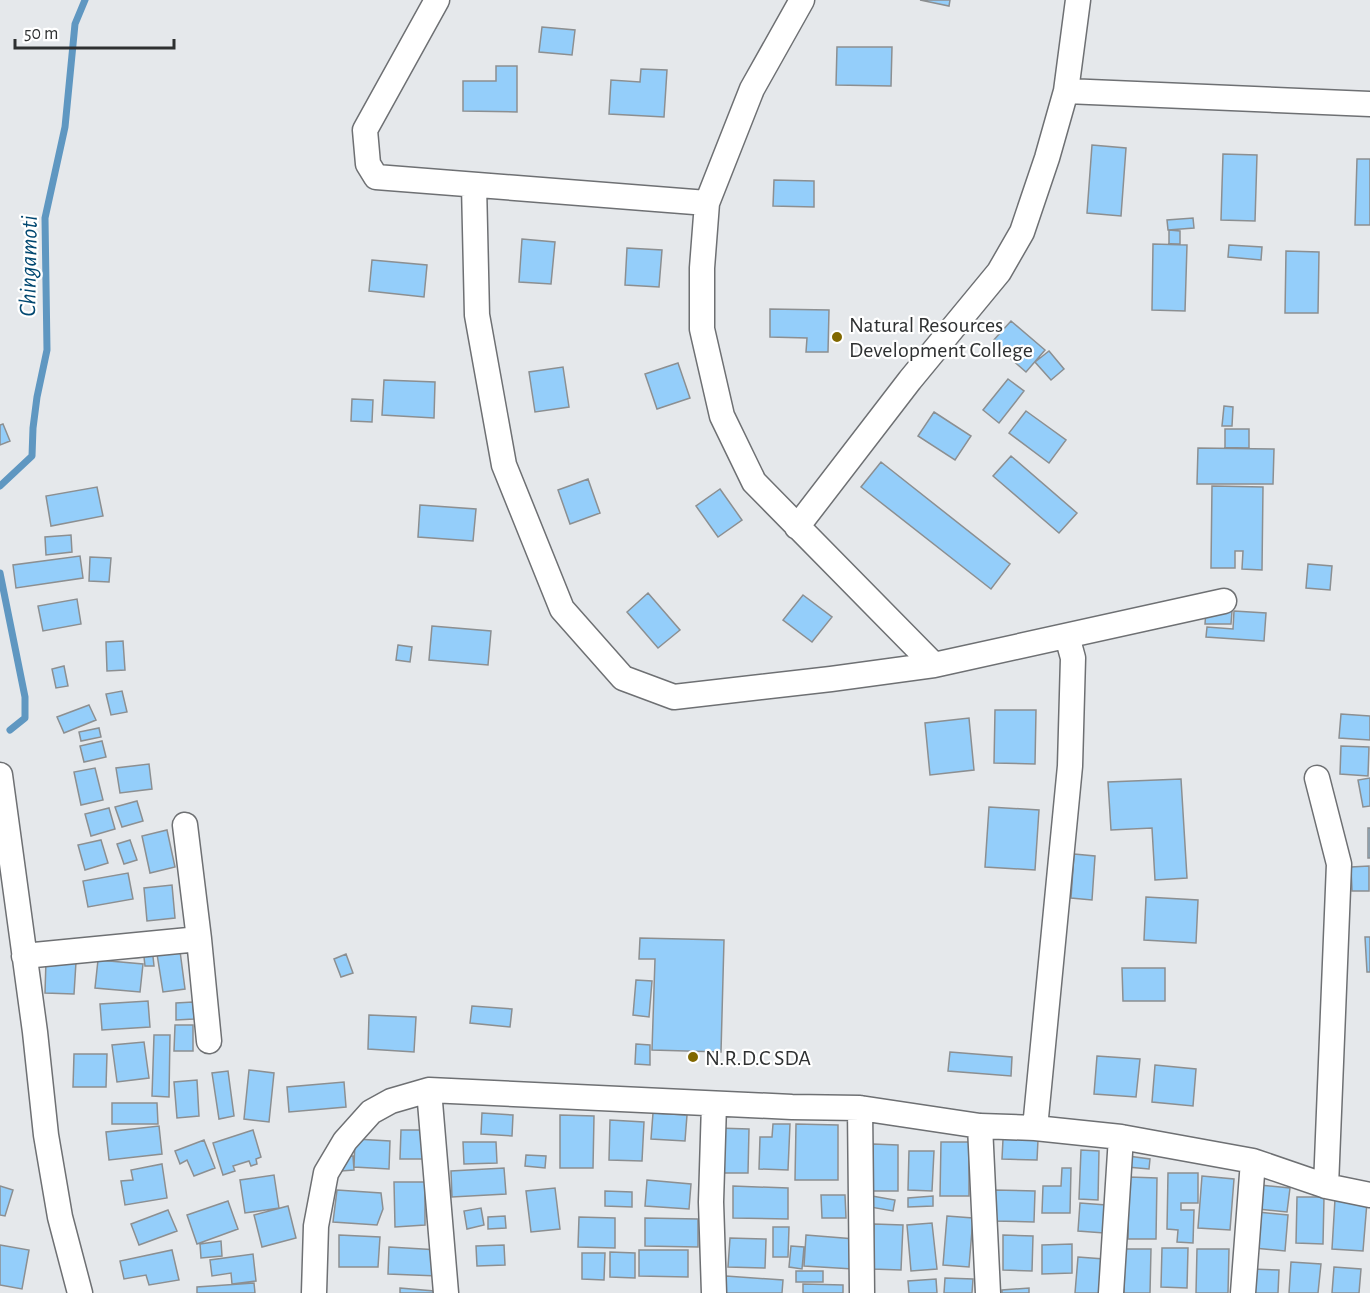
<svg xmlns="http://www.w3.org/2000/svg" width="1370" height="1293" viewBox="0 0 1370 1293" font-family="'Alegreya Sans',sans-serif">
<rect width="100%" height="100%" fill="#e5e8eb"/>
<g fill="none" stroke-linecap="round" stroke-linejoin="round">
<path stroke="#5f97c1" stroke-width="7" d="M0,486L32,456L33,428L37,397L47,350L45,218L65,127L75,24L85,0
M0,573L25,697V718L10,730"/>
</g>
<path fill="#94cefa" stroke="#8c8f91" stroke-width="1.5" d="M920,0H950L949,6Z
M542,27L575,30L572,55L539,52Z
M837,47H892L891,86L836,85Z
M496,66H517V112L463,111V81H496Z
M641,69L667,70L664,117L609,114L611,80L640,82Z
M1092,145L1126,148L1121,216L1087,213Z
M1223,154L1257,155L1255,221L1221,220Z
M1357,159H1370V225H1355Z
M774,180L814,181V207L773,206Z
M1193,218L1194,228L1168,230L1167,220Z
M1169,230L1180,231V244H1169Z
M522,239L555,242L551,284L519,282Z
M1153,244L1187,245L1185,311L1152,310Z
M1229,245L1262,247L1261,260L1228,257Z
M627,248L662,250L659,287L625,285Z
M1286,251L1319,252L1318,313H1285Z
M372,260L427,265L424,297L369,291Z
M770,309L829,310L828,352H806L807,338L770,337Z
M1011,321L1045,350L1026,372L992,342Z
M1049,351L1064,369L1051,380L1035,362Z
M678,363L690,398L657,409L645,374Z
M563,367L569,407L535,412L529,372Z
M1008,379L1024,391L999,423L983,410Z
M384,380L435,382L434,418L382,415Z
M352,399L373,400L372,422L351,421Z
M1224,406L1233,407L1232,426H1222Z
M1026,411L1066,440L1049,463L1009,433Z
M934,412L971,436L955,460L918,436Z
M3,424L10,441L0,445V425Z
M1225,429H1249V448H1225Z
M1198,448L1274,449L1273,484H1197Z
M1011,456L1077,513L1059,533L993,476Z
M881,462L1010,564L991,589L861,487Z
M588,479L600,513L570,524L558,490Z
M1212,486L1263,487L1262,570L1242,569L1243,551H1235V568H1211Z
M97,487L103,516L51,526L46,496Z
M720,489L742,520L718,537L696,506Z
M420,505L476,509L473,541L418,537Z
M71,535L72,552L46,555L45,537Z
M80,556L83,578L16,588L13,565Z
M90,557L111,558L109,582L89,581Z
M1308,564L1332,566L1330,590L1306,588Z
M648,593L680,630L658,648L627,612Z
M803,595L832,617L812,642L783,620Z
M77,599L81,624L43,631L38,606Z
M1206,610L1232,611L1231,624H1205Z
M1234,611L1266,613L1264,641L1206,637L1207,627L1233,629Z
M432,626L491,631L488,665L429,660Z
M123,641L125,670L107,671L106,642Z
M398,645L412,647L410,662L396,660Z
M64,666L68,686L56,688L52,669Z
M122,691L127,712L111,715L106,694Z
M89,705L96,720L64,733L57,717Z
M995,710H1036L1035,764L994,763Z
M1341,714L1370,716V740L1339,738Z
M969,718L974,770L930,775L925,723Z
M99,728L101,737L81,741L79,732Z
M102,741L106,757L84,762L80,746Z
M1341,746L1369,747L1368,776L1340,774Z
M149,764L152,789L120,793L116,768Z
M95,768L103,800L81,805L74,772Z
M1370,778V806L1363,807L1358,780Z
M1181,779L1187,878L1155,880L1152,828L1111,830L1108,782Z
M137,801L143,821L122,827L115,807Z
M989,807L1039,810L1035,870L985,867Z
M109,808L115,829L91,836L85,814Z
M1368,828H1370V858H1368Z
M167,830L175,867L150,873L142,836Z
M101,840L108,863L85,870L78,845Z
M130,840L137,860L124,864L117,844Z
M1074,854L1095,856L1092,900L1071,898Z
M1369,866V891H1352L1351,867Z
M128,873L133,899L88,907L83,881Z
M172,885L175,918L147,921L144,888Z
M1146,897L1198,900L1196,943L1144,940Z
M1365,937H1370V972H1367Z
M640,938L724,940L721,1052L652,1050L655,959H639Z
M152,947L154,966H145L144,957L133,958L132,948Z
M180,951L185,989L163,992L157,954Z
M346,954L353,973L341,977L334,959Z
M46,960L76,962L74,994L45,993Z
M98,960L143,964L140,992L95,988Z
M1122,968H1165V1001H1123Z
M636,980L652,981L649,1017L633,1015Z
M148,1001L150,1027L102,1030L100,1004Z
M193,1002L194,1019L176,1020V1003Z
M472,1006L512,1009L510,1027L470,1023Z
M369,1015L416,1017L414,1052L368,1049Z
M175,1025H193V1051H174Z
M154,1035H170L169,1097L152,1096Z
M144,1042L149,1078L117,1082L112,1045Z
M636,1044L650,1045V1065L635,1064Z
M950,1052L1012,1057L1011,1076L948,1071Z
M74,1054H107L106,1087H73Z
M1097,1056L1140,1059L1136,1097L1094,1094Z
M1155,1065L1196,1069L1193,1106L1152,1102Z
M249,1070L274,1073L269,1122L244,1119Z
M228,1071L234,1116L219,1119L212,1073Z
M197,1080L199,1116L177,1118L174,1082Z
M344,1082L346,1107L289,1112L287,1087Z
M112,1103H157L158,1124H112Z
M482,1113L513,1115L512,1136L481,1134Z
M653,1113L687,1115L685,1141L651,1139Z
M560,1115L594,1116L593,1168H560Z
M610,1120L644,1122L642,1161L609,1160Z
M773,1124H790L788,1170L759,1169L760,1137H772Z
M796,1124L838,1125V1180H795Z
M159,1126L162,1154L109,1160L106,1132Z
M717,1128L749,1129L748,1173H716Z
M253,1130L261,1157L256,1159L257,1164L251,1166L249,1161L233,1166L235,1171L223,1175L213,1143Z
M401,1130H424V1159H400Z
M355,1139L390,1141L389,1169L354,1167Z
M1003,1139L1038,1140L1037,1160L1002,1159Z
M204,1140L215,1168L194,1176L187,1160L180,1164L175,1151Z
M463,1142H496L497,1163L464,1164Z
M941,1142H969V1196H940Z
M873,1144L898,1145V1191H873Z
M1081,1150L1099,1151L1098,1200L1079,1199Z
M909,1151H934L932,1191L908,1190Z
M526,1155L546,1156L545,1168L525,1166Z
M340,1156H353L354,1170L341,1171Z
M1128,1156L1150,1159L1149,1169L1127,1167Z
M162,1164L167,1198L125,1205L121,1181L133,1180L131,1170Z
M504,1168L506,1194L452,1197L451,1171Z
M1062,1168H1071L1070,1213H1042L1043,1186H1061Z
M1168,1173H1198V1203H1181V1210H1194L1193,1243L1177,1242L1178,1230L1167,1229Z
M274,1175L279,1208L245,1213L240,1180Z
M1202,1176L1234,1179L1230,1230L1198,1228Z
M1129,1177L1157,1178L1156,1239H1128Z
M647,1180L691,1184L689,1209L645,1206Z
M394,1182H425V1225L395,1227Z
M1260,1185L1290,1188L1287,1212L1258,1209Z
M0,1186L13,1190L5,1216L0,1215Z
M733,1186L788,1188V1219L733,1218Z
M555,1188L560,1229L531,1232L526,1191Z
M337,1190L381,1193L383,1209L377,1225L333,1222Z
M993,1190L1035,1191L1034,1222L993,1221Z
M605,1191L632,1192V1207L605,1206Z
M821,1195H845L846,1218H822Z
M872,1196L895,1200L893,1211L870,1207Z
M933,1196V1206L908,1207V1198Z
M1297,1197H1324L1323,1244L1296,1243Z
M1335,1199L1367,1202L1363,1251L1332,1249Z
M228,1201L238,1229L197,1244L187,1215Z
M1080,1203L1106,1205L1104,1233L1078,1231Z
M288,1206L296,1238L262,1247L254,1215Z
M481,1208L484,1225L467,1229L464,1211Z
M168,1210L177,1231L139,1245L131,1224Z
M1258,1212L1288,1215L1285,1251L1254,1248Z
M505,1216L506,1228L488,1229V1217Z
M947,1216L973,1218L969,1267L943,1265Z
M579,1217L615,1218V1248L578,1247Z
M645,1218L698,1219V1247L645,1246Z
M932,1223L937,1269L911,1271L907,1225Z
M874,1224L903,1225L901,1270L872,1269Z
M773,1227H789L788,1257H773Z
M339,1235L380,1237L378,1267H339Z
M806,1235L855,1239L853,1269L804,1266Z
M1003,1235L1033,1236L1032,1271L1003,1270Z
M730,1238L766,1239L765,1268L728,1267Z
M221,1241L222,1256L201,1258L200,1244Z
M1072,1244V1273L1042,1274V1245Z
M0,1245L29,1250L22,1289L0,1285Z
M504,1245L505,1265L477,1266L476,1246Z
M791,1246L804,1247L802,1269L789,1267Z
M389,1247L439,1250L438,1276L388,1274Z
M1162,1248H1188L1187,1288L1161,1287Z
M1125,1249H1151L1150,1293H1124Z
M1197,1249H1229L1228,1293H1196Z
M172,1250L179,1280L149,1285L146,1275L124,1279L120,1261Z
M639,1250H688V1277L639,1276Z
M610,1252L635,1253V1278L610,1277Z
M582,1253H605L604,1280L582,1279Z
M253,1254L256,1281L232,1284L231,1273L212,1276L210,1260Z
M1078,1257L1104,1259L1101,1293H1075Z
M1291,1262L1321,1264L1318,1293H1289Z
M1334,1267L1361,1269L1359,1293H1332Z
M1251,1269L1279,1270L1278,1293H1250Z
M796,1271H823V1282H796Z
M726,1276L783,1280L782,1293H724Z
M945,1278L973,1279L972,1293H944Z
M936,1279L937,1293H909L908,1281Z
M254,1283L255,1293H197V1287Z
M803,1284L843,1285V1293H803Z
M400,1288L434,1291V1293H400Z
M1029,1288V1293H1002V1290Z"/>
<g fill="none" stroke-linecap="round" stroke-linejoin="round">
<defs>
<path id="minor" d="M437,0L365,130L368,164L376,177L707,203
M802,0L752,89L707,203L702,268V329L722,416L754,482L934,665
M1066,91L1370,104
M474,185L477,315L504,465L562,609L623,678L674,697L831,679L934,665L1224,601
M797,527L910,380L999,272L1022,232L1047,158L1066,91L1078,0
M0,775L35,1032L46,1135L60,1217L80,1293
M1317,778L1339,864L1326,1186
M199,939L209,1041
M24,956L199,939L185,825
M429,1090L446,1293
M860,1108L862,1293
M980,1126L988,1293
M1035,1128L1070,766L1073,658L1067,636
M314,1293L316,1226L326,1173L345,1141L371,1112L391,1101L429,1090L792,1107L860,1108L980,1126L1035,1128L1121,1137L1253,1161L1326,1186L1370,1195
M714,1293L711,1202L714,1104
M1111,1293L1121,1137
M1243,1293L1253,1161"/>
</defs>
<use href="#minor" stroke="#6e7073" stroke-width="27"/>
<use href="#minor" stroke="#fff" stroke-width="24"/>
</g>
<g fill="#816800" stroke="#fff" stroke-width="2">
<circle cx="837" cy="337" r="6"/>
<circle cx="693" cy="1057" r="6"/>
</g>
<g text-anchor="middle" stroke-width="4.5" stroke-linejoin="round" paint-order="stroke">
<g font-size="22" fill="#2e3031" stroke="#fff" text-anchor="start">
<text x="849" y="332">Natural Resources<tspan x="849" dy="25">Development College</tspan></text>
<text x="705" y="1065">N.R.D.C SDA</text>
</g>
<g font-size="24" font-style="italic" fill="#004770" stroke="#fff">
<text transform="translate(28 266) rotate(-89)" y="8">Chingamoti</text>
</g>
</g>
<path d="M15 39v9h159v-9" fill="none" stroke="#2e3031" stroke-width="3"/>
<text x="24" y="39" font-size="18" fill="#2e3031" stroke="#ffffff" stroke-width="4.5" paint-order="stroke">50 m</text>
</svg>
